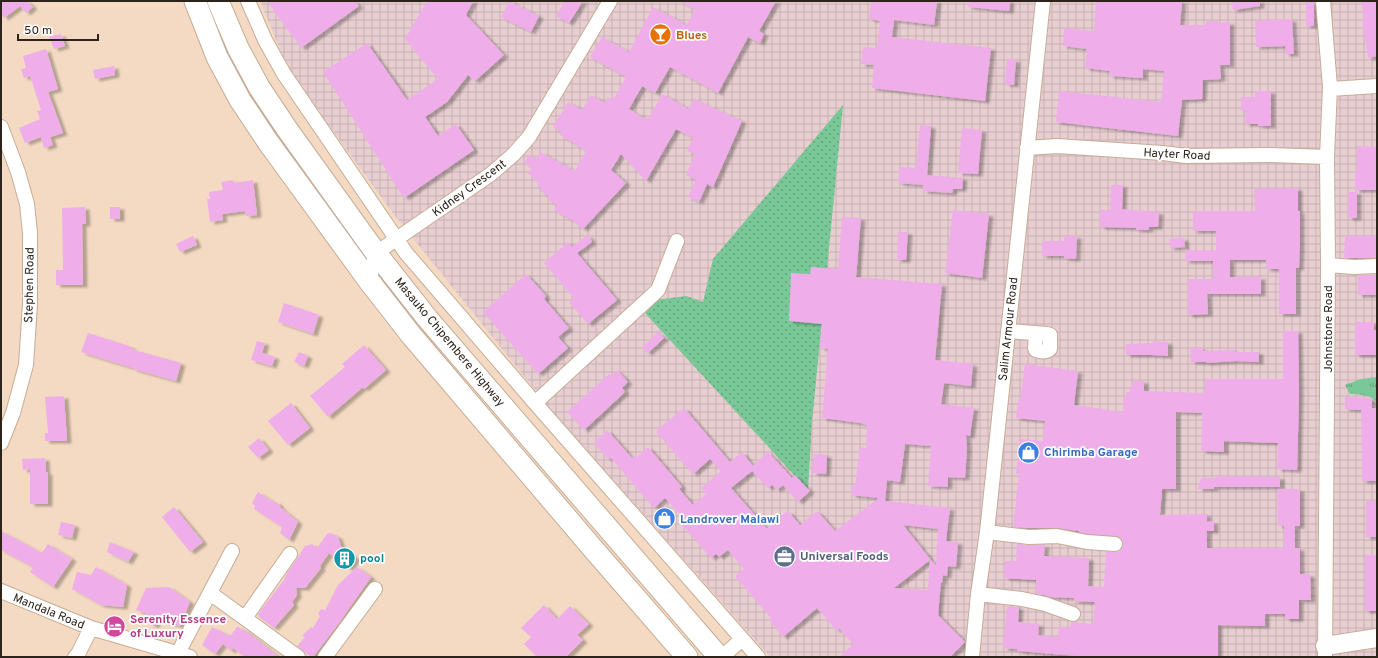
<svg xmlns="http://www.w3.org/2000/svg" width="1378" height="658" viewBox="0 0 1378 658" font-family="Overpass,sans-serif">
<defs>
<pattern id="industrial-grid" width="8" height="8" patternUnits="userSpaceOnUse"><rect width="8" height="8" fill="#e8ced1"/><path d="M0 4h8M4 0v8" fill="none" stroke="#c7b1b3"/></pattern>
<pattern id="grass-dots" width="8" height="8" patternUnits="userSpaceOnUse"><rect width="8" height="8" fill="#7ac798"/><path d="M2 2h.1M6 6h.1" fill="none" stroke="#64a17b" stroke-width="1.8" stroke-linecap="round"/></pattern>
<pattern id="park-tufts" width="24" height="20" patternUnits="userSpaceOnUse"><rect width="24" height="20" fill="#7ac798"/><path d="M3 7l-1-3M5 7V3M7 7l1-3M15 17l-1-3M17 17v-4M19 17l1-3" fill="none" stroke="#64a17b"/></pattern>
<filter id="shadow"><feDropShadow dx="4.5" dy="2.5" stdDeviation="1" flood-color="#0004"/></filter>
</defs>
<rect width="100%" height="100%" fill="#f4dac3"/>
<path fill="url(#industrial-grid)" d="M260,1H1377V657H770L552,411L395,216L289,71Z"/>
<path fill="url(#grass-dots)" d="M843,105L812,422L808,490L645,313L656,300L686,296L703,302L713,259Z"/>
<path fill="url(#park-tufts)" d="M1377,377V402C1371,395 1359,394 1350,394L1345,385L1361,379Z"/>
<path fill="#efaeea" fill-rule="evenodd" filter="url(#shadow)" d="M1,1H27L33,7L26,13L20,6L4,18L1,14Z
M267,1H355L359,6L301,48Z
M427,1H473L466,15L504,55L475,81L468,75L447,102L425,117L438,136L456,124L474,150L404,198L323,72L367,43L407,100L438,79L405,39Z
M509,1L539,16L531,32L501,17Z
M565,1H583L569,23L556,16Z
M679,1H776L759,31L764,34L760,43L748,37L718,93L670,67L655,93L642,86L629,109L647,120L663,94L688,109L694,99L742,121L713,187L707,184L699,202L688,197L696,180L686,175L695,154L687,151L693,138L676,129L646,181L621,154L611,170L626,183L583,229L573,221L554,210L557,205L547,199L549,196L540,191L542,188L537,186L539,182L533,179L534,178L528,174L532,168L524,163L529,155L536,160L540,152L575,171L586,151L560,135L561,132L553,127L568,102L582,110L591,95L605,103L608,97L613,100L626,77L590,57L602,37L629,52L653,7L687,25L695,10Z
M871,1H937L934,25L894,20L892,37L991,48L985,101L872,88L874,65L861,64L863,47L877,48L880,21L869,19Z
M969,1H1010L1009,11L968,7Z
M1096,1H1182L1180,25H1206V21H1218V23L1230,22V65H1220L1221,79L1203,80L1202,99L1182,100L1178,136L1056,122L1059,91L1161,102L1164,71L1143,69V78L1109,76L1110,71L1085,68L1087,49L1063,46L1064,28L1094,31Z
M1232,1H1260V6L1233,10Z
M1361,1H1377V56L1368,58L1362,19H1364Z
M1306,2H1314V26H1306Z
M1292,19L1294,54H1285V46L1256,47L1255,21Z
M61,34L65,46L54,49L49,37Z
M46,49L58,89L48,92L63,133L50,137L53,145L44,148L41,137L25,143L19,128L40,119L37,111L41,110L30,76L24,78L21,69L26,68L23,56Z
M1007,59L1016,60L1014,85L1005,84Z
M114,66L115,75L95,79L93,70Z
M1255,91H1271V126H1258V124H1245L1246,111H1241V97H1255Z
M920,125L931,126L927,175L963,178L962,189H953L952,193L923,191V185L898,183L900,167L916,168Z
M962,128L982,130L978,174L958,173Z
M1357,146L1377,147V190H1355V171H1357Z
M233,180L234,183L253,180L257,215L246,216L245,211L222,214L223,220L210,222L207,199H210L209,192L223,190L221,182Z
M1111,185H1123L1122,209L1159,212L1158,227H1149V230H1136V228L1100,227V210H1110Z
M1298,188V211H1300V246L1299,268H1296V314H1279V269H1266V260H1230V277H1261V294H1207L1208,314L1188,315V279H1213V261H1185L1186,250H1216V231H1193V211H1255L1254,189Z
M1348,192H1357V218H1348Z
M85,207L86,224H82L83,285H56V270H63L62,208Z
M110,207H120V219H110Z
M953,210L989,214L982,278L945,273Z
M842,217L861,218L856,277L942,284L935,360L973,364L971,386L944,383L941,404L974,408L970,436L966,435L967,448L965,478L948,477V487L928,486L931,446L905,444L900,482L887,480L885,501L950,508L946,541L958,542L956,567L948,566L947,576L943,575L942,583L941,582L938,615L965,642L950,657H839L853,644L839,628L837,631L817,608L783,637L769,620L771,618L735,576L744,569L728,550L719,557L716,554L711,558L678,520L682,517L665,498L654,508L610,457L608,459L594,443L607,430L632,458L636,455L637,457L648,447L682,487L679,489L693,505L706,494L701,488L721,471L710,459L693,474L657,433V430L684,408L730,462L742,452L753,466L768,452L792,478L795,475L810,491L798,502L783,485L777,490L772,485L768,488L752,471L731,488L767,529L788,511L800,525L817,511L835,531L879,498L851,495L852,485L855,486L860,447L866,448L867,425L860,423L822,418L828,349L820,348L822,324L789,321L791,273L810,274L811,267L838,269ZM903,525L938,529L936,565L931,560ZM930,560L928,590L894,588Z
M898,232H908L906,260H897Z
M588,235L592,242L577,253L617,300L588,324L569,302L574,298L544,263L568,242L572,247Z
M193,236L197,245L180,252L176,244Z
M1064,236H1077L1076,259L1064,258V256H1042V241H1064Z
M1345,236H1377V258H1344Z
M1184,238L1185,247L1170,248L1169,239Z
M526,274L546,296L544,299L569,328L558,337L568,348L538,374L483,312Z
M1358,275H1377V295H1358Z
M284,303L319,315L313,334L278,322Z
M1356,322H1374V330H1377V355H1355Z
M1283,331H1298L1299,396L1297,470L1277,469L1278,443L1224,441V452L1201,451L1202,413L1176,412V489H1162L1160,515L1207,514V522L1214,521V531H1207V548H1284V526H1278L1277,489H1300V526H1295V548H1300V574H1310L1311,600H1299V619H1285V614H1265V626L1218,625V657H1090L1017,651V649L1003,648L1007,606L1019,607L1018,622L1039,624L1038,635L1058,637L1059,627L1070,628L1071,622L1093,624L1095,602L1074,601V598L1050,597L1036,593V580L1004,578L1005,561H1016L1017,544L1029,545H1045L1044,556L1089,558L1088,586L1104,587L1106,552H1118L1122,549L1123,545L1122,540L1119,537L1116,536L1088,534L1079,532V531L1058,528H1029L1013,527L1019,474H1016L1020,439L1043,441L1045,421L1016,418L1018,400L1020,401L1025,364L1078,371L1074,405L1123,412V398H1126V392H1130V386H1132L1133,381H1144V391L1205,393V379H1283Z
M658,332L664,338L648,353L642,348Z
M88,333L132,347L131,349L181,363L176,381L133,369V368L81,352Z
M257,341L265,343L262,353L275,357L272,366L251,360Z
M1153,341L1168,342V356L1152,355H1126V344L1153,343Z
M364,345L386,370L364,389L363,387L328,417L310,396L345,367L342,364Z
M1190,348H1203V351L1235,350V352H1259V362L1235,361L1206,363V362H1191Z
M299,352L308,356L304,366L294,362Z
M617,370L628,382L622,388L625,392L584,430L567,412L609,374L611,376Z
M64,396L67,441H45V433H48L45,397Z
M1345,397L1372,398V408H1377V481H1362L1361,410L1345,409Z
M291,403L310,428L288,445L268,421Z
M259,438L269,450L258,458L248,447Z
M814,454L827,455L826,474L812,473Z
M45,458L46,473L48,472V504H30V469L23,470L22,459Z
M1216,476L1280,477V487H1214V489H1198L1201,478H1216Z
M258,492L273,502H277L281,508L298,522L289,540L280,533L282,527L254,509L255,506L252,503Z
M1366,501H1377V537H1366Z
M174,507L203,542L190,552L162,517Z
M61,522L75,525L72,538L58,535Z
M1,531L42,553L48,544L72,559L53,587L30,572L33,567L1,550Z
M331,533L338,537L341,546L356,558L349,569L329,553L320,566L321,568L305,588H296L297,595L292,602L294,605L274,628L259,617L258,614L284,580L286,575L305,546L312,544L317,548L327,534Z
M110,542L134,552L128,562L107,552Z
M1365,555H1377V611H1365Z
M96,567L127,585L123,607L101,605L72,589L77,572L91,575Z
M357,567L371,577L339,623L313,657H311L297,646L305,637L302,636L311,627L313,628L320,616L318,614L321,609L325,610L338,585Z
M169,587L190,602L180,626L158,619L154,626L146,621L148,614L136,610L146,588Z
M544,605L557,619L570,606L589,624L577,635L583,640L566,657H537L524,644L531,637L521,628Z
M238,626L241,630L243,629L279,657H245L233,648L231,651L223,644L215,654L202,645L212,627L230,636Z"/>
<g fill="none" stroke-linecap="round" stroke-linejoin="round">
<defs>
<path id="minor" d="M248,1L265,40L284,74L406,253L535,403L758,657
M1323,1L1330,87L1327,157L1328,265L1325,657
M1330,89L1377,86
M1,127L18,172L27,204L30,233V304L26,365L13,413L1,443
M1027,148L1057,146L1163,153L1186,156L1269,155L1327,157
M1328,265L1354,267L1377,266
M369,281L376,253L491,174L514,154L529,137L610,1
M1008,331L1047,334L1050,335V349C1046,352 1041,352 1036,350L1035,348L1036,333
M535,403L658,290L677,241
M987,532L1029,537L1057,536L1087,542L1115,544
M1,591L91,628L190,657
M210,593L298,657
M978,594L1022,599L1045,604L1073,614
M245,618L290,554
M178,653L232,551
M75,657L78,654L91,628
M325,657L375,589
M722,657L742,639
M972,657L978,594L987,532L1043,1"/>
<path id="major" d="M1325,646L1377,638"/>
<path id="highway" d="M195,1L217,57L240,100L268,142L369,281L411,335L595,551L687,657
M218,1L238,48L259,87L287,129L376,253L427,318L719,657"/>
</defs>
<use href="#minor" stroke="#c6ac96" stroke-width="16"/>
<use href="#major" stroke="#c6ac96" stroke-width="20"/>
<use href="#highway" stroke="#c6ac96" stroke-width="23"/>
<use href="#minor" stroke="#fff" stroke-width="14"/>
<use href="#major" stroke="#fff" stroke-width="18"/>
<use href="#highway" stroke="#fff" stroke-width="21"/>
</g>
<defs>
<symbol id="bar-disc" viewBox="-11 -11 22 22"><circle r="9.5" fill="#e8710a" stroke="#fff"/><path d="M-6-5H6L.8 .8V4.5H3.5V6h-7V4.5H-.8V.8Z" fill="#fff"/></symbol>
<symbol id="shop-disc" viewBox="-11 -11 22 22"><circle r="9.5" fill="#3f7fe0" stroke="#fff"/><path d="M-5-2.5h2.3a2.7 3.5 0 0 1 5.4 0H5L5.5 6h-11ZM-1.5-2.5h3a1.5 2.3 0 0 0-3 0Z" fill="#fff"/></symbol>
<symbol id="office-disc" viewBox="-11 -11 22 22"><circle r="9.5" fill="#5c6f8a" stroke="#fff"/><path d="M-6-3h4V-5.5h4V-3h4V5H-6ZM-1-4.5V-3h2v-1.5ZM-6 0V1H6V0Z" fill="#fff"/></symbol>
<symbol id="building-disc" viewBox="-11 -11 22 22"><circle r="9.5" fill="#0f9aa8" stroke="#fff"/><path d="M-4-6H4V6H1V3H-1V6H-4ZM-2.5-4.3h1.7v1.8h-1.7ZM.8-4.3h1.7v1.8H.8ZM-2.5-1h1.7V.8h-1.7ZM.8-1h1.7V.8H.8Z" fill="#fff"/></symbol>
<symbol id="hotel-disc" viewBox="-11 -11 22 22"><circle r="9.5" fill="#d1479c" stroke="#fff"/><path d="M-6-4.5h1.5V1H6V5H4.5V3h-9V5H-6ZM-4 0a1.8 1.8 0 1 1 3.6 0ZM.5 0V-2.5h3Q6-2.5 6 0Z" fill="#fff"/></symbol>
</defs>
<g fill-rule="evenodd">
<use href="#bar-disc" x="648" y="22" width="25" height="25"/>
<use href="#shop-disc" x="1016" y="440" width="25" height="25"/>
<use href="#shop-disc" x="652" y="506" width="25" height="25"/>
<use href="#office-disc" x="772" y="544" width="25" height="25"/>
<use href="#building-disc" x="332" y="546" width="25" height="25"/>
<use href="#hotel-disc" x="102" y="614" width="25" height="25"/>
</g>
<g text-anchor="middle" stroke-width="3.5" stroke-linejoin="round" paint-order="stroke">
<g font-size="12" font-weight="bold" fill="#c56008" stroke="#fff" text-anchor="start">
<text x="676" y="39">Blues</text>
</g>
<g font-size="12" fill="#2d231b" stroke="#fff">
<text transform="translate(1177 154) rotate(3)" y="4">Hayter Road</text>
<text transform="translate(469 188) rotate(-36)" y="4">Kidney Crescent</text>
<text transform="translate(29 285) rotate(-89)" y="4">Stephen Road</text>
<text transform="translate(1008 329) rotate(-84)" y="4">Salim Armour Road</text>
<text transform="translate(1328 329) rotate(-90)" y="4">Johnstone Road</text>
<text transform="translate(450 342) rotate(50)" y="4">Masauko Chipembere Highway</text>
<text transform="translate(49 611) rotate(22)" y="4">Mandala Road</text>
</g>
<g font-size="12" font-weight="bold" fill="#366cbe" stroke="#fff" text-anchor="start">
<text x="1044" y="456">Chirimba Garage</text>
<text x="680" y="523">Landrover Malawi</text>
</g>
<g font-size="12" font-weight="bold" fill="#4e5e75" stroke="#fff" text-anchor="start">
<text x="800" y="560">Universal Foods</text>
</g>
<g font-size="12" font-weight="bold" fill="#0d838f" stroke="#fff" text-anchor="start">
<text x="360" y="562">pool</text>
</g>
<g font-size="12" font-weight="bold" fill="#b23c85" stroke="#fff" text-anchor="start">
<text x="130" y="623">Serenity Essence<tspan x="130" dy="14">of Luxury</tspan></text>
</g>
</g>
<rect width="1378" height="658" fill="none" stroke="#2d231b" stroke-width="4"/>
<path d="M18 34v6h80v-6" fill="none" stroke="#2d231b" stroke-width="2"/>
<text x="24" y="34" font-size="12" fill="#2d231b" stroke="#ffffff" stroke-width="3" paint-order="stroke">50 m</text>
</svg>
